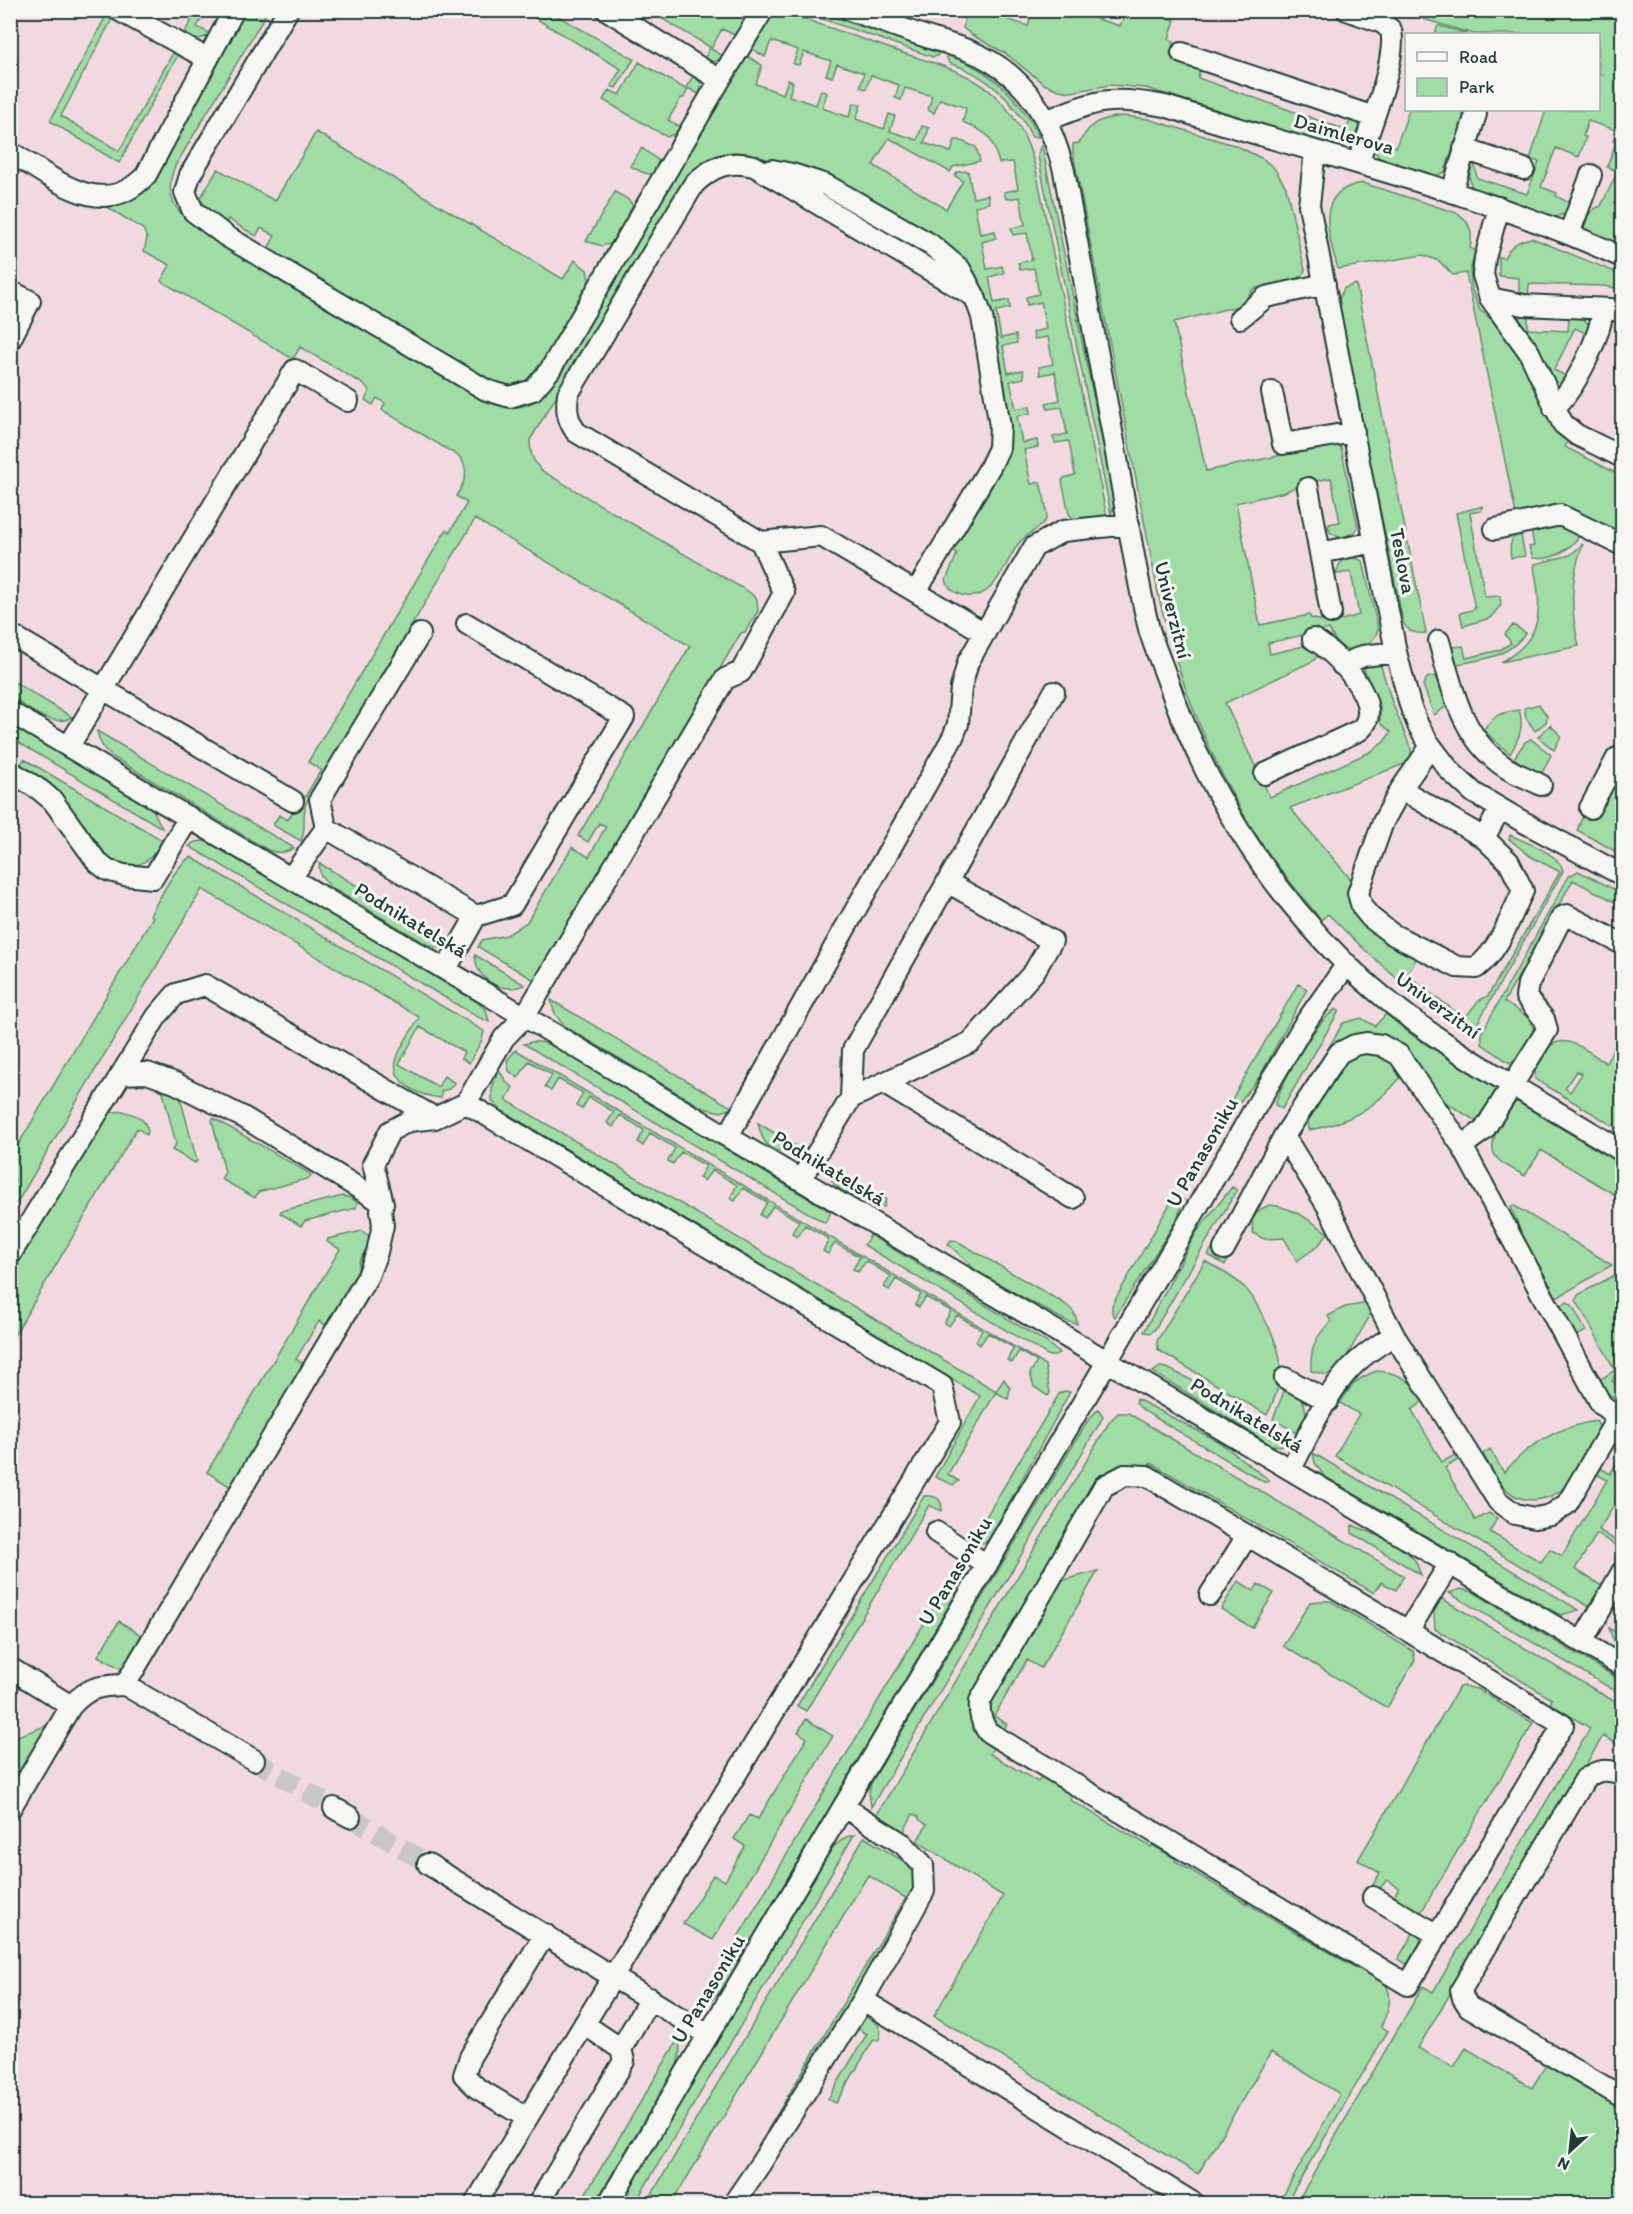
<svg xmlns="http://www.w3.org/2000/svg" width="1633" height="2214" viewBox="0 0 1633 2214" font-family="Itim,sans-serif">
<rect width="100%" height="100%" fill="#f4e9ea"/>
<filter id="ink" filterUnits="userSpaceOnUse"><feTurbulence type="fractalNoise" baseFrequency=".0167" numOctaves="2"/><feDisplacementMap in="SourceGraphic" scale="12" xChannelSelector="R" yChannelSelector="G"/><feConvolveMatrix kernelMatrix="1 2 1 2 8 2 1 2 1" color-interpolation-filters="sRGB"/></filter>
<g filter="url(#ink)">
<path fill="#f2d9e0" d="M1396,10L1474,34H1406V110H1598L1599,73L1622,80V2203L11,2204V11Z"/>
<path fill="#a0dda5" stroke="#608d6c" stroke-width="1.5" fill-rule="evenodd" d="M1068,10L1120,26L1125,13L1131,14L1132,11H1161L1160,16L1175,20L1169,39L1174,41L1170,54L1201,65L1198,78L1346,130L1352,116L1360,119L1361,131L1353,142L1337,147L1146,88L1110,85L1071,92L1059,90L1044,84L1005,53L972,35L963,28L966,11H981L1028,26L1033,11Z
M197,11H206L197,27L211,34C200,40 194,41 183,35Z
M242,11H268L175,166C166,188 170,204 187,220L498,405C516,410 532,407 544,392L745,55L762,65L756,84L783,94L788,80L793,82L789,96L816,105L821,90L827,93L822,108L849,117L854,103L861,105L856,119L884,129L889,114L895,116L890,131L917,140L922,126L929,128L924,143L951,152L955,140H959L976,147L980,161L953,167L950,172L889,138L873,165L946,209L963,181L955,176L957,172L968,171L973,198L988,195L989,203L975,206L980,234L995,231L996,238L982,242L987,269L1002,266L1004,273L989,277L994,303L1009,300L1010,308L996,311L1001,338L1016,335L1017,343L1003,346L1008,373L1023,370L1024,378L1010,381L1016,409L1030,406L1031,413L1017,416L1022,443L1037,440L1038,447L1024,450L1031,484L1040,482C1042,492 1049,509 1046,519C1045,525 1024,536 1019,543C1004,563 994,604 962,595C954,592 948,589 946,580L957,554L953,551C970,520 1003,477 1009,443C1014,418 987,293 974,271C956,244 908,224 880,208C865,199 849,189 833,182C816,175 748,151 733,152C708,154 697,167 683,186L530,440C530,453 533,462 542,471L749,592L757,599L758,611L745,632L741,633L534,980L478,947L482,940L507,935L527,922L572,847L589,857L606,826L599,823L588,842L578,836L690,646L475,519L307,801C301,814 307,829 301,841L273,825L279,815L288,820L302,796L305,797L321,770L308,762L446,530L450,532L467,503L456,496C465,482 470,471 460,457L382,410L385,403L377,398L373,405L365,400L370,390L363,384L300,347L293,359L161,281L170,265L144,251L147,238L143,229L107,207L130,201L147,187Z
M523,11H549L634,59L616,88L611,86L621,69Z
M649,11H751L735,35L722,29L711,49L723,56C717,62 712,63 704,60L710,47Z
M773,11H781C822,25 863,39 903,53C933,63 967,71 991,92C1016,114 1028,139 1036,170L1107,518L1075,521L1069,514L1062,481L1064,478L1075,475L1069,441L1055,443L1053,437L1067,434L1062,407L1048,409L1046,403L1060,400L1055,372L1040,375L1039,367L1053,364L1048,337L1034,339L1033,332L1046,329L1041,302L1027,305L1026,297L1039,294L1034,268L1020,270L1018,263L1032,260L1027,233L1013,235L1011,228L1025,225L1020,197L1006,199L1004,192L1018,189L1013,162L999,163C989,132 992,136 963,122L966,108L940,99L934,113L928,110L932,96L905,88L901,100L895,98L899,85L871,75L866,89L860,87L864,73L837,64L832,77L826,75L831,61L804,52L799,65L793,64L798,50L771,41L765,57L749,47Z
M799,11H816L939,53L937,56L933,57Z
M1396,11H1622V246L1584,228C1587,217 1589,210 1601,206L1618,171L1607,167L1616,142L1613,141L1616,130L1588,121L1583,136L1586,137L1579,157L1556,148L1541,187L1557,193L1556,196L1571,204L1567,213L1555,217L1473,190C1468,180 1469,172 1474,161L1477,178L1527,194L1539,162L1530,159L1546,110H1598L1599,74L1604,75L1599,73L1598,34H1474Z
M107,14L113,17L61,116L119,151L174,51L179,53L119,163L50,121Z
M1438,26H1440L1468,34H1435Z
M946,55C989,68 1020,97 1039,137H1032C1015,101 986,74 949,63Z
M639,62L685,89L694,75L701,83L700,95L688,88L684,98H681L668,120L681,127L674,134L667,137L603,100L609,90L620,95Z
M1409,110H1460L1464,116L1445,172L1434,177L1382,161C1376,154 1373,150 1375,141L1396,147Z
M1123,116L1148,119L1237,146L1263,159L1274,168L1286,187L1305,270L1303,275L1297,279L1253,289L1242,305L1174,322L1206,471L1330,445L1341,447L1358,527L1355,532L1341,538L1331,533L1328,528L1329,524L1340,522L1331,478L1301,484L1285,492L1236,503L1260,625L1309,615L1311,618L1326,622L1328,624L1359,615L1351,572L1336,574C1339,563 1342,558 1353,557L1363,561L1378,629C1375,643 1357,654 1344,648C1336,644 1332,636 1329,629L1268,643L1270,654L1308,645L1318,651V656L1313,661L1225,703L1270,797L1370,752L1384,742L1391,732L1380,723V707L1363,667L1364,663H1380L1392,702L1411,749V757L1407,763L1290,808L1354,883L1369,928L1395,948L1416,959L1407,974L1426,990L1465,1018L1478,1001L1488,996L1560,872L1530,856L1509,839L1510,835C1525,842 1561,854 1563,871L1476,1026L1471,1030H1464C1413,995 1372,958 1328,914L1321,920C1302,896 1281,872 1264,847C1214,771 1180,687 1159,598L1073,153V144L1079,143C1092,121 1098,119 1123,116Z
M316,132L563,279L575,260L587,270L590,286L534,377C518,387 505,386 486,383L266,252L275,236L261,228L256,236L228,219L224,227L200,199L218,169L275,201Z
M1042,146L1115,502L1111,514L1038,156L1039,149Z
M642,148L658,160L657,170L651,174L644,173L630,166Z
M1363,183L1457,213C1471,222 1473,233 1470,248L1475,251L1470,272L1472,290L1480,310L1506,332L1569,438L1565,447L1622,476V536L1555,511L1539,509L1516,514L1466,273L1453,275L1439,261L1423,255L1338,269C1328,235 1313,190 1363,183Z
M615,192C624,197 632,200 634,210L616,242L602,246L586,241Z
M1532,238L1622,275V289L1604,286L1529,284L1528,298L1519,297V278L1499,276V257L1504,258C1510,245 1519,240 1532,238Z
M1356,284L1426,633C1415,634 1408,632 1403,622L1339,310V299L1344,288Z
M1522,315H1528V329L1568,331L1569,317H1582L1589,325L1587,334L1575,328L1554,370L1566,376L1562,385L1555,386L1517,322Z
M1483,506L1481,511L1470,513L1485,597L1500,596L1501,605L1490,618L1463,626L1460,613L1475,609L1456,513Z
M1550,526H1567L1582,532C1571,549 1554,561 1533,558L1529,547L1534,546L1531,530Z
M1520,531L1525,556L1511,558C1509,546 1510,538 1520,531Z
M1583,544C1570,578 1570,610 1579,646L1501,662C1544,639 1542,609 1534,567L1535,564L1570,555Z
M1513,625L1526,633C1506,659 1483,659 1453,665L1449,650L1452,647L1463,646L1466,658L1500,650L1511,643L1505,634Z
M1436,676L1447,706L1434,715L1423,685L1427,678Z
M10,680H11L72,717C51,729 29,708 11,697Z
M1539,704L1547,716L1546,722L1535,731L1526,718L1524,708Z
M1519,710C1525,727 1518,740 1510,754L1483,730C1495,714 1500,713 1519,710Z
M11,724L152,808L162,828L11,738Z
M1550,725L1561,736L1554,750L1538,737Z
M97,731L294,848C285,853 279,854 268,850L113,757C103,750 100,743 97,731Z
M1531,739L1551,755L1542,773L1523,765L1514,758L1525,742Z
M24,759L162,840C151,864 133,873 109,859L63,797L50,783L20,766Z
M1620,770L1622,771V855L1577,830L1584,814L1594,819Z
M204,841L211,843L477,1002L486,1010L489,1022L476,1016L189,846L195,842Z
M191,857L484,1031L482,1040L469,1063L461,1058L464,1052L420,1027L399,1064L438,1087L444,1076L455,1083L449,1089L441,1091V1098C420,1096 386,1082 398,1055C403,1041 413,1030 419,1017L202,889L11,1213V1187L15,1180L11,1177V1157L153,917L150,915C159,900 176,864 191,857Z
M319,863L451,942L438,948L430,946L330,887L320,874Z
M1578,871L1620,892L1615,902L1573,880L1504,1002C1522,1014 1544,1020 1527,1045C1521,1053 1518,1058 1510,1063L1482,1044V1032L1569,876Z
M475,955L525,985C503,994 476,981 475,955Z
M1298,984L1307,989L1260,1076L1227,1118L1223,1115Z
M551,1000L733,1108L721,1112L703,1108L566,1027C557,1019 553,1012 551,1000Z
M1336,1009L1339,1011L1282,1109L1275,1105C1283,1080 1314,1023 1336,1009Z
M1386,1014L1413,1036L1500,1091L1479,1123L1440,1099L1411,1060L1343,1042L1225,1265L1208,1255L1343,1023L1361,1018L1375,1026Z
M1622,1032V1131L1535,1079C1534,1070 1537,1064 1541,1056C1560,1026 1585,1050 1606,1063ZM1576,1071L1582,1074L1570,1092L1565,1088Z
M531,1042H541L555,1047L831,1212L825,1223L524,1044Z
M516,1050L1045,1365L1050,1393L1048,1396L1034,1387L1030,1373L1037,1362L1019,1351L1012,1363L1007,1360L1014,1348L988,1333L980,1345L976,1341L982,1330L957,1315L949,1326L944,1323L951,1311L926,1297L919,1307L915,1305L921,1294L896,1279L889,1290L884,1287L891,1276L866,1261L858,1272L853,1269L860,1257L835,1243L828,1254L823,1251L829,1239L805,1225L797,1237L792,1233L799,1221L773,1206L765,1218L760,1215L767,1202L743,1188L735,1201L730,1198L737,1185L712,1170L704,1181L699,1178L706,1166L681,1152L673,1164L668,1161L675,1148L650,1133L643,1146L638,1142L644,1130L620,1115L613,1127L607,1123L614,1112L589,1097L582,1109L576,1106L583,1093L558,1079L551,1091L545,1087L552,1075L529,1061L518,1078L509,1071L507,1060Z
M1371,1053C1387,1055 1394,1063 1400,1078C1376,1108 1346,1124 1309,1130L1308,1121L1344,1064L1358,1054Z
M499,1070L507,1083L513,1087L506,1100L996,1391L1004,1379L1010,1388L1008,1399L996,1392L948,1474L959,1481L953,1485L935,1477L980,1396L501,1110L492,1101V1089Z
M165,1089L180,1097L197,1161L195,1163L172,1150L176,1144L163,1092Z
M1516,1101L1622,1165V1199L1541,1150L1525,1176C1517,1171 1507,1167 1500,1161C1480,1145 1506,1117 1516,1101Z
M122,1111C136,1115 144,1116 148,1132L147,1135L137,1128L11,1341V1276L102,1121L109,1113Z
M213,1118L309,1173L311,1175L310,1178L258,1192L255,1198L221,1179L225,1172L212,1120Z
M758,1123L798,1147C773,1157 763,1147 758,1123Z
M824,1162L886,1199L884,1207C856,1197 831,1195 824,1162Z
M1232,1187L1237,1190L1155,1329L1151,1333L1144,1332L1196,1233Z
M1175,1195L1184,1200L1176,1221L1115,1317L1112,1313V1305Z
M343,1196L353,1199L357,1203L356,1208L305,1221L301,1226L280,1213L281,1211Z
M1269,1205C1291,1206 1311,1221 1328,1233L1318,1246L1297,1261L1284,1238L1264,1239L1253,1233L1252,1220L1259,1210Z
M1513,1205L1612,1265L1560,1296H1556L1524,1239L1511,1207Z
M362,1231L369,1236L370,1242L359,1262L357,1275L333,1329L319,1321L296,1359L309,1368L237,1491L207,1472L340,1249L327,1242L328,1239Z
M870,1235L1046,1342L1059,1353L1055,1356H1049L864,1245Z
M951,1240L957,1241L1065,1304C1073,1310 1076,1314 1077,1324L1066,1321L978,1272L948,1244Z
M1205,1261C1218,1269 1233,1276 1244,1287C1253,1295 1258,1307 1264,1318C1285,1355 1286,1377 1267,1415L1158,1350L1157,1341Z
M1622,1271V1364L1612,1381L1622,1388V1393L1615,1397L1606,1394L1598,1381L1615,1370L1576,1300L1578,1295Z
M1567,1302L1572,1305L1586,1331L1573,1338L1556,1308Z
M1368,1303L1370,1311L1368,1319L1340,1368L1327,1375L1311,1371C1310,1350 1315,1336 1331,1322L1328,1316L1345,1307Z
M1160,1367L1167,1368L1191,1380L1294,1441L1288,1446L1271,1445L1153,1372Z
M1377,1371C1396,1372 1414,1380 1422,1399L1420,1404L1412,1410L1442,1462L1455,1455L1458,1460L1445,1468L1475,1520L1489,1513L1497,1518L1490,1532L1541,1562L1550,1549L1562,1556L1607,1480L1595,1473L1599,1467L1610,1474L1622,1454V1496L1620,1495L1599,1530L1622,1545V1549L1597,1534L1575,1569L1602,1586L1588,1606L1335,1456L1359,1414L1340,1403C1351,1385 1356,1378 1377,1371Z
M1287,1384C1306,1400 1311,1411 1300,1435L1273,1419Z
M1064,1391L1070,1392L989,1539L984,1543L971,1542L1059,1394Z
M1137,1399L1219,1442L1269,1480L1268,1482H1264L1144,1411L1136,1403Z
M1098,1409L1103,1416L1100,1423L871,1807L869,1792L871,1783L1087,1422Z
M1118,1413H1128L1404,1576L1396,1590L1381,1582L1374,1593L1151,1463L1148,1466L1138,1465L1128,1468L975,1696L995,1745L990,1754L1038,1782L1043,1773L1074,1792L1070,1800L1151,1847L1152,1845L1176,1859L1175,1861L1356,1968L1360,1962C1388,1982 1399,1992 1381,2026L1388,2031L1286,2203H1279L1340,2094L1271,2052L1198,2174L934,2016L1003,1896L917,1841L927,1825L919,1819V1817L913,1814L903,1833L876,1816L1110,1421Z
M1596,1421L1599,1426L1598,1434L1568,1484C1551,1502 1522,1507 1504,1487C1495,1478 1489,1465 1483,1454L1490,1449L1504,1473C1528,1443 1558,1427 1596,1421Z
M1313,1453L1579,1610L1561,1615L1551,1610L1324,1476L1315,1463Z
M924,1496C935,1495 944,1499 941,1511L929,1505L806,1711L797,1706Z
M1352,1525C1368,1531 1406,1546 1416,1562C1418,1566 1419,1571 1421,1575L1352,1533Z
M961,1561L965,1568L964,1580L722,1990L711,2001L704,2003L700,2001Z
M1098,1571L1041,1668L1027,1660L994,1716L1007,1724L1000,1735L993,1729L985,1701L1056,1582Z
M1238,1581L1254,1591L1258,1584L1274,1593L1252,1628L1221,1609Z
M1461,1589L1473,1592L1622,1681V1695L1449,1593Z
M1441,1598L1622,1706V1747L1603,1736L1510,1890C1499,1896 1496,1904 1496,1916L1418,2048L1454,2067L1466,2048L1532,2088L1547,2063L1622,2108V2203L1296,2204L1423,1986L1433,1992L1590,1728L1550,1704L1552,1699L1435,1629L1434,1612Z
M1321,1601H1331L1413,1651L1415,1660L1387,1708L1283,1646L1310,1602Z
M119,1621L147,1639L130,1666L121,1669L98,1656Z
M1609,1628L1622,1636V1652L1614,1642Z
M1464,1686L1477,1689L1533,1723L1419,1916L1395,1900V1895L1399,1888L1387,1880C1381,1887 1381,1890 1371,1888L1380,1873L1358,1860L1459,1687Z
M806,1719L833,1736L713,1940L683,1924L713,1875L725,1881L745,1846L734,1839L749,1815L758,1819L807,1738L798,1732Z
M45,1726L47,1727L11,1788V1734L15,1737Z
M854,1835L635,2203H628L631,2186L832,1848L846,1837Z
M864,1837L905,1862C916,1873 916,1884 910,1899L771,2133L767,2131L906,1898L868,1875L673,2201L676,2203L646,2204Z
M1415,1930C1427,1943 1418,1953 1410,1966L1398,1959Z
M868,2018C879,2022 884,2031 878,2041L874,2039L836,2103L828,2099L867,2034L853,2026L862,2019Z
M679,2038L680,2052L677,2065L595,2203H585L581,2201Z"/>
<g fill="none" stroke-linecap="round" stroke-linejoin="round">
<path stroke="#c9c7c6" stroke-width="20" stroke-dasharray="20 10" stroke-linecap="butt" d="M254,1760L334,1808
M350,1817L428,1864"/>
<defs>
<path id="minor" d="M118,10L208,59
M288,10L190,175L185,192L193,211L226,236L486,390L510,397L533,390L550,370L720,80L763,10
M607,10L720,80
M850,10C878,20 905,30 933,39C948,44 966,48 981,56C1029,80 1051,121 1064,171C1080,262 1097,352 1114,442C1125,503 1134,565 1148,625C1152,642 1160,659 1166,676C1203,784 1264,883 1345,963C1425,1041 1528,1093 1622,1151
M1347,10L1381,22L1391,30C1398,59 1368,133 1358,163
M1182,53L1374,117
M1047,121C1095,99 1113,96 1165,106C1318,155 1476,190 1622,257
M1464,149L1524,169
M1315,151L1309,205L1396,652L1410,705L1418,725L1428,742L1450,771L1474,793L1520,820L1622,875
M10,152C53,177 102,223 146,175L234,10
M772,170L792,174L826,185L930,244L960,269L975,297
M1452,191L1476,114
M1499,207L1485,258L1483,275L1490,298L1529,352L1563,424L1577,435L1622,457
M1569,234L1591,175
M10,291L30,301L10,340
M1490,298L1524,305L1611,309L1622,312
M1240,318L1266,297L1325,284
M1272,392L1283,444L1354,432
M1554,408C1576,388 1600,337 1603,309
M1308,488L1331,613
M1495,529L1560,515L1622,545
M761,542L821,536L985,633
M1320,553L1375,542
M10,634L293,801
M1439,641C1452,688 1462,741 1508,769C1518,775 1530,779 1541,785
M1342,665L1363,656L1396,652
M10,712L1622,1666
M69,746L295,370L348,401
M1431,746L1401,789L1383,822L1358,893L1362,907L1370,917L1392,934L1457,967L1476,968C1500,950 1510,917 1523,891L1509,862L1484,838L1500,809
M10,771L40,790L53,801L97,862L107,870L124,875L153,878L189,817
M1265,774L1360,730C1388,706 1335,651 1313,639
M1401,789L1484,838
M1590,808L1617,758L1622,761
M326,828L476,916
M291,878L326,828L320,799L420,634
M446,969L476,916L512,905L624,717L467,624
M121,1074L147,1073L175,1083L243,1117L383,1203
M883,1083L1073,1198
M851,1098L853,1050L1054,692
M466,1103L942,1386L950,1422L475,2204
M728,1136L953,737L958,724L961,688L968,662L1034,547L1063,531L1129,524
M1284,1136L1328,1207L1394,1335L1498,1501L1515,1514L1535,1518L1551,1515L1567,1504L1622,1410
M1462,1146L1484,1130L1547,1030L1544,1019L1526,997L1528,984L1562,917L1567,915L1622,944
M801,1179L851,1098L971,1042L1034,972L1052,941L947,882
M1224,1249L1284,1136L1339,1053L1355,1045L1366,1043L1381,1045L1399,1055L1462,1146L1601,1404L1618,1418
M10,1255L157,1016L176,994L205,985L435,1118
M1285,1378L1328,1401
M1291,1469C1308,1437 1323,1399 1347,1372C1360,1357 1377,1346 1394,1335
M936,1532L987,1565
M1210,1595L1247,1536
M1408,1631L1147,1476L1125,1475L1104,1486L980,1701C979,1714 981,1721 988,1732L1408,1985L1563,1725L1408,1631L1450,1563
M1582,1642L1622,1572
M10,1668L71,1706
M125,1685L254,1760
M1622,1774C1607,1769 1598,1769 1585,1779L1461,1990L1463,1998L1469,2007L1622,2097
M844,1807L903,1844L923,1865L924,1891L863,2000L1195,2204
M334,1808L350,1817
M10,1809L71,1706C89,1686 100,1686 125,1685L368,1276L377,1252L383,1225L381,1211L383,1203L373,1164L390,1131L409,1121L435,1118L466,1103L504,1038L525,1016L725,679L741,672L784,593L761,542L576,432C567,419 566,410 568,394L694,184C713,166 728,160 754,166L975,297L982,317L1000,426L999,448L990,467L916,592
M428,1864L708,2035
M1373,1897L1438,1935
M584,2024L621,2049
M527,2118L477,2088L464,2075L470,2057L545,1934
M538,2204L624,2061L621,2049L650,1998
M608,2204L1108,1360L1303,1026L1347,964
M733,2204L761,2163L863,2000"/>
</defs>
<use href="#minor" stroke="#1f3d34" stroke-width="24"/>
<use href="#minor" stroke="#f6f6f2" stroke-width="20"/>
</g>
</g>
<g text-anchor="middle" stroke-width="6" stroke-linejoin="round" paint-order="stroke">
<g font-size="21" fill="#1f3d34" stroke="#f6f6f2">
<text transform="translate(1344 134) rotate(16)" y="7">Daimlerova</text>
<text transform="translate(1403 561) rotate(79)" y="7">Teslova</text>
<text transform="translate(1173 610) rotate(76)" y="7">Univerzitní</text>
<text transform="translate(411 920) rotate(31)" y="7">Podnikatelská</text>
<text transform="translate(1438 1005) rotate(36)" y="7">Univerzitní</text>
<text transform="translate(1202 1152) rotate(-60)" y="7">U Panasoniku</text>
<text transform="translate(829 1168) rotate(31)" y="7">Podnikatelská</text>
<text transform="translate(1247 1415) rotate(31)" y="7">Podnikatelská</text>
<text transform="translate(955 1571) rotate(-59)" y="7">U Panasoniku</text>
<text transform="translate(708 1989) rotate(-59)" y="7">U Panasoniku</text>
</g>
</g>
<rect width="1633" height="2214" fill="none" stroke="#f6f6f2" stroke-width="36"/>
<rect x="18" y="18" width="1597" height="2178" fill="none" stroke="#1f3d34" stroke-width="2" filter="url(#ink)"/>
<rect x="1405" y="33" width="195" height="78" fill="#f6f6f2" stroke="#a0aca6" stroke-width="1.5"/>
<rect x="1417" y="52" width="30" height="9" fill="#f6f6f2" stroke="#a0aca6" stroke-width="1.5"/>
<text x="1459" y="63" font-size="18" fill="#1f3d34">Road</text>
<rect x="1417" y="78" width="30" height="18" fill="#a0dda5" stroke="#a0aca6" stroke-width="1.5"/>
<text x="1459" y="93" font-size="18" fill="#1f3d34">Park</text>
<g transform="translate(1570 2151) rotate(207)" stroke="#f6f6f2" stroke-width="4.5" paint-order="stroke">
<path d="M0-4.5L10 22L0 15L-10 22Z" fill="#1f3d34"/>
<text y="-9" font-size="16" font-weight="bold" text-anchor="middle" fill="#1f3d34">N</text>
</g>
</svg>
